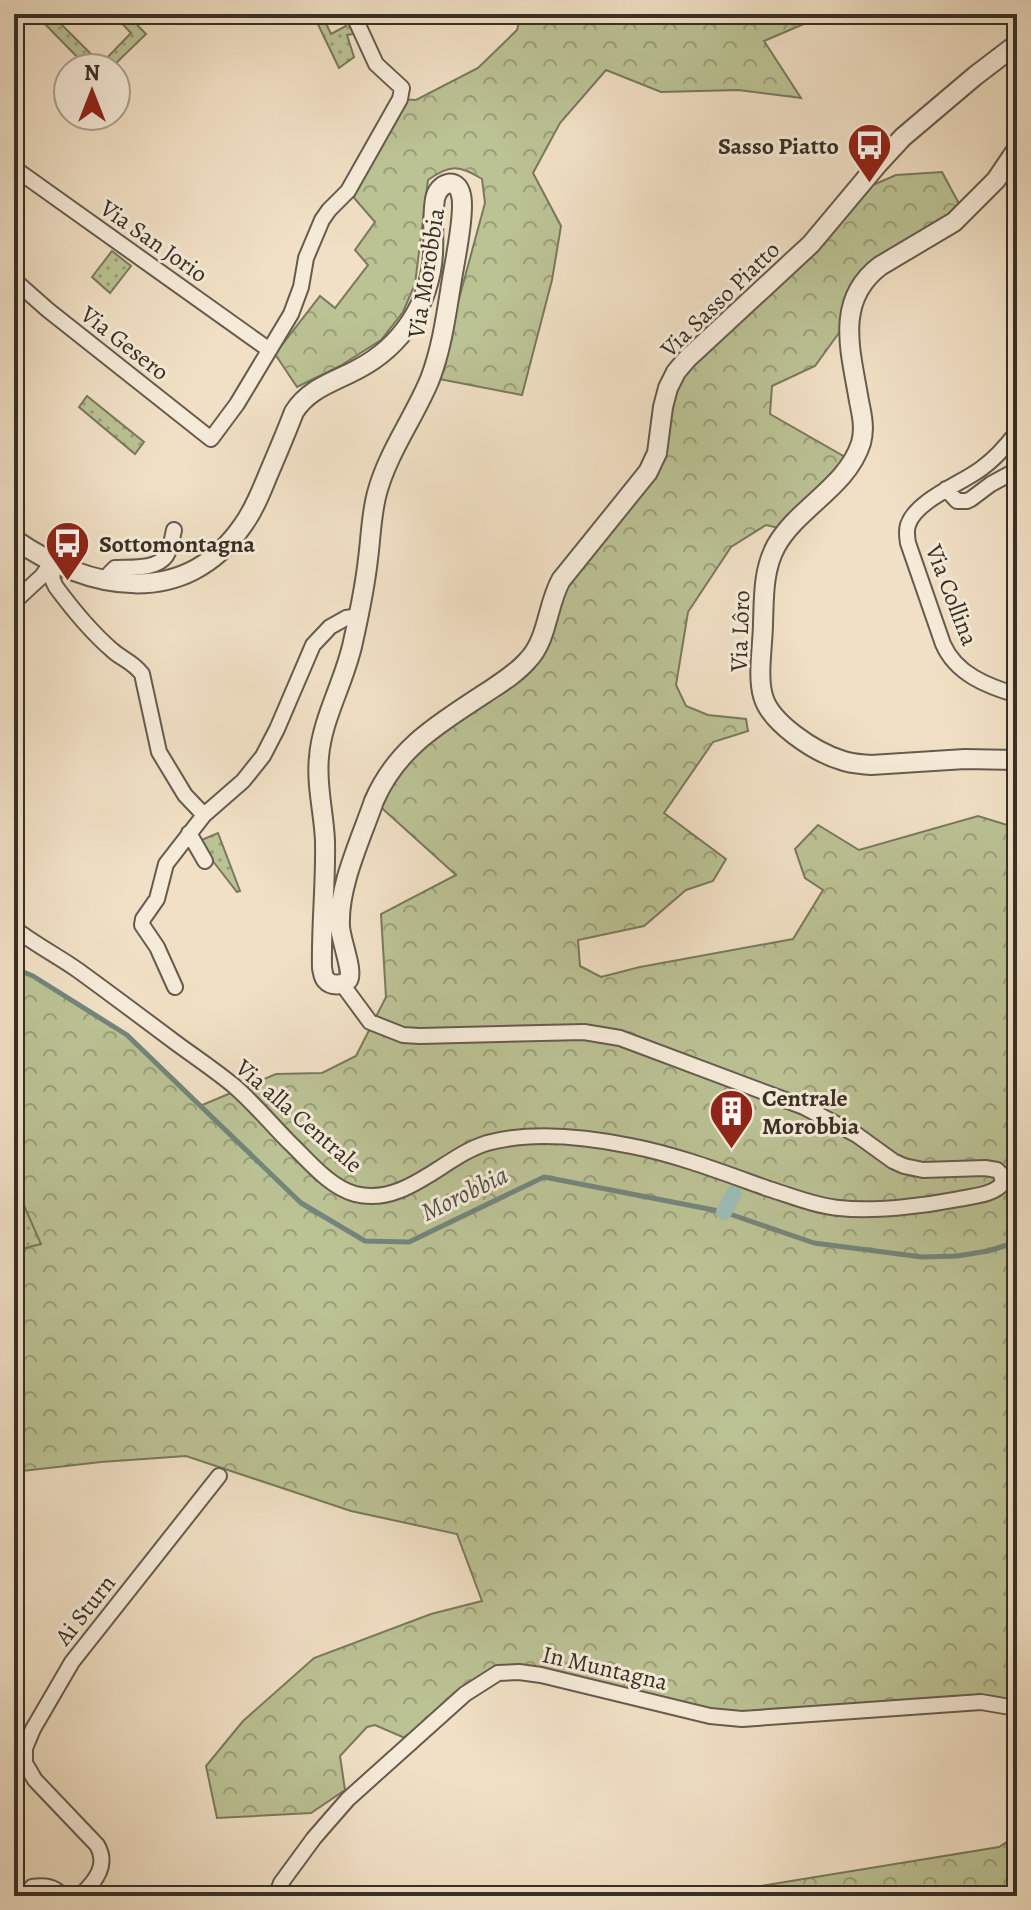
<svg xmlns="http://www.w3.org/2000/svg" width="1031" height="1910" viewBox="0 0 1031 1910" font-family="Alegreya,serif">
<defs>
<pattern id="grass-dots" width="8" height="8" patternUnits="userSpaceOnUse" patternTransform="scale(2)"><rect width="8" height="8" fill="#bbc294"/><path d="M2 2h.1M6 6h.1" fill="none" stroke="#999e79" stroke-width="1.8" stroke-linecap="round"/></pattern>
<pattern id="forest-crowns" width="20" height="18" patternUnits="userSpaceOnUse" patternTransform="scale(2)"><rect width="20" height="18" fill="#bbc294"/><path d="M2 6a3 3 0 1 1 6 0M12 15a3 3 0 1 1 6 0" fill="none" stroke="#999e79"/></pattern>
</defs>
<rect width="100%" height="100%" fill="#f1e0c5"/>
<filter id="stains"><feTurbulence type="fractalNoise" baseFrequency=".0025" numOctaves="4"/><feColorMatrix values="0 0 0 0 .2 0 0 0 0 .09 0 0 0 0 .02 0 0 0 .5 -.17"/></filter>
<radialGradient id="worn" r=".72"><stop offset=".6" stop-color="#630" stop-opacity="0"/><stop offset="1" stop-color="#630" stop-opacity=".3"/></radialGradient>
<path fill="url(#grass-dots)" stroke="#79795d" stroke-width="2" d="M35,14H51L101,64L131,33L113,14H127L146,34L111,68H88Z
M313,14H328L323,17L331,34L346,26L341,14H349L358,33L347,35L354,57L339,68Z
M112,251L131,266L110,293L92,277Z
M87,396L144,442L135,454L79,407Z
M218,833L240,891L237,892L212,860L207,861L199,841Z
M14,1183L42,1244L14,1251Z"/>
<path fill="url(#forest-crowns)" stroke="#79795d" stroke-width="2" d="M521,14H827L764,41L801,98L738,90L661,92L606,70L560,123L533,173L561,226L552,280L522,395L439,379L454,317L485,203L482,179C460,165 450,164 428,180L415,284L403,312L381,340L340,366L297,387L275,354L320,296L335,308L368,265L355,250L375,222L348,191L400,99L416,100L478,68L517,30Z
M942,172L964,213L880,266L849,319L815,366L772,386L770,414L852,461L787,530L766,525L731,547L688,612L676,685L686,706L708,715L746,719L748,731L713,742L664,813L726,859L713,881L686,890L644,926L578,940L580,966L601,977L640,967L793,939L823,890L805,878L795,849L818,825L859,850L978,816L1017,828V1710L1010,1707L742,1719L541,1675L482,1682L405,1738L375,1725L367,1727L340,1756L345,1790L311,1813L217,1818L206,1766L243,1721L314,1658L431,1614L482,1601L457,1534L351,1511L186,1456L101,1462L14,1472V1251L41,1244L14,1183V968L33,976L127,1035L200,1106L276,1074L322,1073L356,1056L386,997L381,914L456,875L374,801L389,773L519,670L555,592L648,472L668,388L852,194L896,175Z
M1017,1835V1896H735L736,1890L999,1847Z"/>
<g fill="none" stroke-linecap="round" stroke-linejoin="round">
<path stroke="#73857c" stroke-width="5" d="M14,968L33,976L127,1035L301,1203L365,1241L409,1242L544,1177L724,1212L814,1243L922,1257L957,1256L988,1251L1017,1242"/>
<path stroke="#9bbdb6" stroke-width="16" d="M724,1212L734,1193"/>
<defs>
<path id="minor" d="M14,168L268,349
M14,280L48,310L211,439L237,404L291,314L301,287L306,258L322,220L329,210L348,191L400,99L402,88L376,64L353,14
M1017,432C1007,445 996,458 982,468C963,483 916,500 908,525C906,531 907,537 908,543L943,644C956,674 987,686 1017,695
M946,489L957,501H967L971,499L991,484L1017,470
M51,563L53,581L56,587C73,610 90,631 112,650C123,660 132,661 142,674L159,752L185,795L204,815
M107,582L109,574L115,568C130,567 156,570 166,556C171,549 172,538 174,530
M14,602L42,576L51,563
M189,833L205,861
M14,928C34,944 58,956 79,971C112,995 144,1019 176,1043C195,1057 216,1071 234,1086C254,1103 271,1124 289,1142C308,1160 329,1187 355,1194C405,1207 444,1156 487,1143C531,1131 587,1137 631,1146C678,1155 724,1173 769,1189C792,1196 815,1206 839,1208C874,1212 924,1206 959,1199C973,1196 994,1195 1003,1183L1001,1174L997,1170L985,1168L923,1170L904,1166L893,1161L857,1135L804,1107L620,1038L584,1032L420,1036L403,1035L370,1022L342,984
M175,987L157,947L142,925L143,919L157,899L166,864L204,815L243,781L263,756L277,729L313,645L330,627L346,618L359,616
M25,1896L32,1887C44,1885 54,1886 63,1896
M80,1896C95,1882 109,1865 97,1845L35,1780L25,1763V1748L33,1729L72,1662L219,1476
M276,1896L281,1883L314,1838L348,1799L465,1694L498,1673L519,1672L541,1675L710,1716L742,1719L981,1702L1010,1707L1017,1710"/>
<path id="tertiary" d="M1017,149L996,180L954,222L880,266C834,301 851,352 859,401C862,415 865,429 861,443C847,487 798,507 776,546C763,570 764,597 763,623C763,644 757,676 763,696C770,723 815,752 841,760C851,764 861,764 871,765L965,759L1017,760
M14,539C88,591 185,610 243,525C254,510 261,492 268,475C277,454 286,433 294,412C309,388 334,382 358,369C402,346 430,303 433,254C434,236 432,217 435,199C438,183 457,176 461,195C465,210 456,256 453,273C447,308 443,345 430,379C414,418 388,452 377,493C371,515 371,537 368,559C365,587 359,615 353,642C345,681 322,718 319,757C316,786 324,813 325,841C326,884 321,926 322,968C323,972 323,977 326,980C331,986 343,986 348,980C354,972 340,938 340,926C338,886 361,839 374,801C397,748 437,725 484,694C499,684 516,674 528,660C548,639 547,605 561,580L648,472L657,453L663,407L668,388L676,372L687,359L811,244L878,164L903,137L975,76L1017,44"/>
</defs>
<use href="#minor" stroke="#665c4e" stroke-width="18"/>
<use href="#tertiary" stroke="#665c4e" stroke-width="22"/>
<use href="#minor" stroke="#f6ebd9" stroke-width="14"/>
<use href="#tertiary" stroke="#f6ebd9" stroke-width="18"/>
</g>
<defs>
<symbol id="bus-pin" viewBox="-11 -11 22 30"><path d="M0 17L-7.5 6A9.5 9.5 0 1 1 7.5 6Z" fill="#8f2418" stroke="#f6ebd9"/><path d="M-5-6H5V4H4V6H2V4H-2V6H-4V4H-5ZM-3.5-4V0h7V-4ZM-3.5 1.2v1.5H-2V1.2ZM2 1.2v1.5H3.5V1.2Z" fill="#fff"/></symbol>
<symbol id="building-pin" viewBox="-11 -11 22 30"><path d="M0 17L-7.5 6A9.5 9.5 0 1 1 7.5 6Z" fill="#8f2418" stroke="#f6ebd9"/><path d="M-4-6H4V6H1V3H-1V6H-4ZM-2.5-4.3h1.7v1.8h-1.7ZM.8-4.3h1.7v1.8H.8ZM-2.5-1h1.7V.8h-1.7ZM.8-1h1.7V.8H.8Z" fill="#fff"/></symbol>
</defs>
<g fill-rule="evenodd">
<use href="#bus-pin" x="844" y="120" width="51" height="69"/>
<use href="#bus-pin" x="42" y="518" width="51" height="69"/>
<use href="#building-pin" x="706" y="1086" width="51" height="69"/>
</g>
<g text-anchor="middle" stroke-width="6" stroke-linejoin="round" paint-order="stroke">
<g font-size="24" font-weight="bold" fill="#373026" stroke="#f6ebd9" text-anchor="start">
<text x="839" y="154" text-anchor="end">Sasso Piatto</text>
<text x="99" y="552">Sottomontagna</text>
<text x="762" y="1106">Centrale<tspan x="762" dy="28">Morobbia</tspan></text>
</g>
<g font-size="24" fill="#373026" stroke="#f6ebd9">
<text transform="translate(154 241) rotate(35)" y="8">Via San Jorio</text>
<text transform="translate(426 273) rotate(-81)" y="8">Via Morobbia</text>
<text transform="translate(720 299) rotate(-44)" y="8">Via Sasso Piatto</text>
<text transform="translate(125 343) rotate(38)" y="8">Via Gesero</text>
<text transform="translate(952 595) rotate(69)" y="8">Via Collina</text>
<text transform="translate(740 631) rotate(-88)" y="8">Via Lôro</text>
<text transform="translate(299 1116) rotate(41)" y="8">Via alla Centrale</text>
<text transform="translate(85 1610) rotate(-52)" y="8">Ai Sturn</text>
<text transform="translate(605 1668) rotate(13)" y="8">In Muntagna</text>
</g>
<g font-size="26" font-style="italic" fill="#50534a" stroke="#f6ebd9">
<text transform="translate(464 1193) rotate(-26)" y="9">Morobbia</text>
</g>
</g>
<rect width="1031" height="1910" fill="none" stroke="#f1e0c5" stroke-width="48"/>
<rect x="16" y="16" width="999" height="1878" fill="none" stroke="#373026" stroke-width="4"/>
<rect x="24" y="24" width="983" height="1862" fill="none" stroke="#373026" stroke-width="2"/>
<g transform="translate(92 92)"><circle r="38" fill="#f6ebd9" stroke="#aaa091" stroke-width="2"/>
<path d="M0-6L14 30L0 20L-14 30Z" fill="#8f2418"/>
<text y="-12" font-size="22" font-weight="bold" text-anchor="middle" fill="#373026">N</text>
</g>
<rect width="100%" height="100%" filter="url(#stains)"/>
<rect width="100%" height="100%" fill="url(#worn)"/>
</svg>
